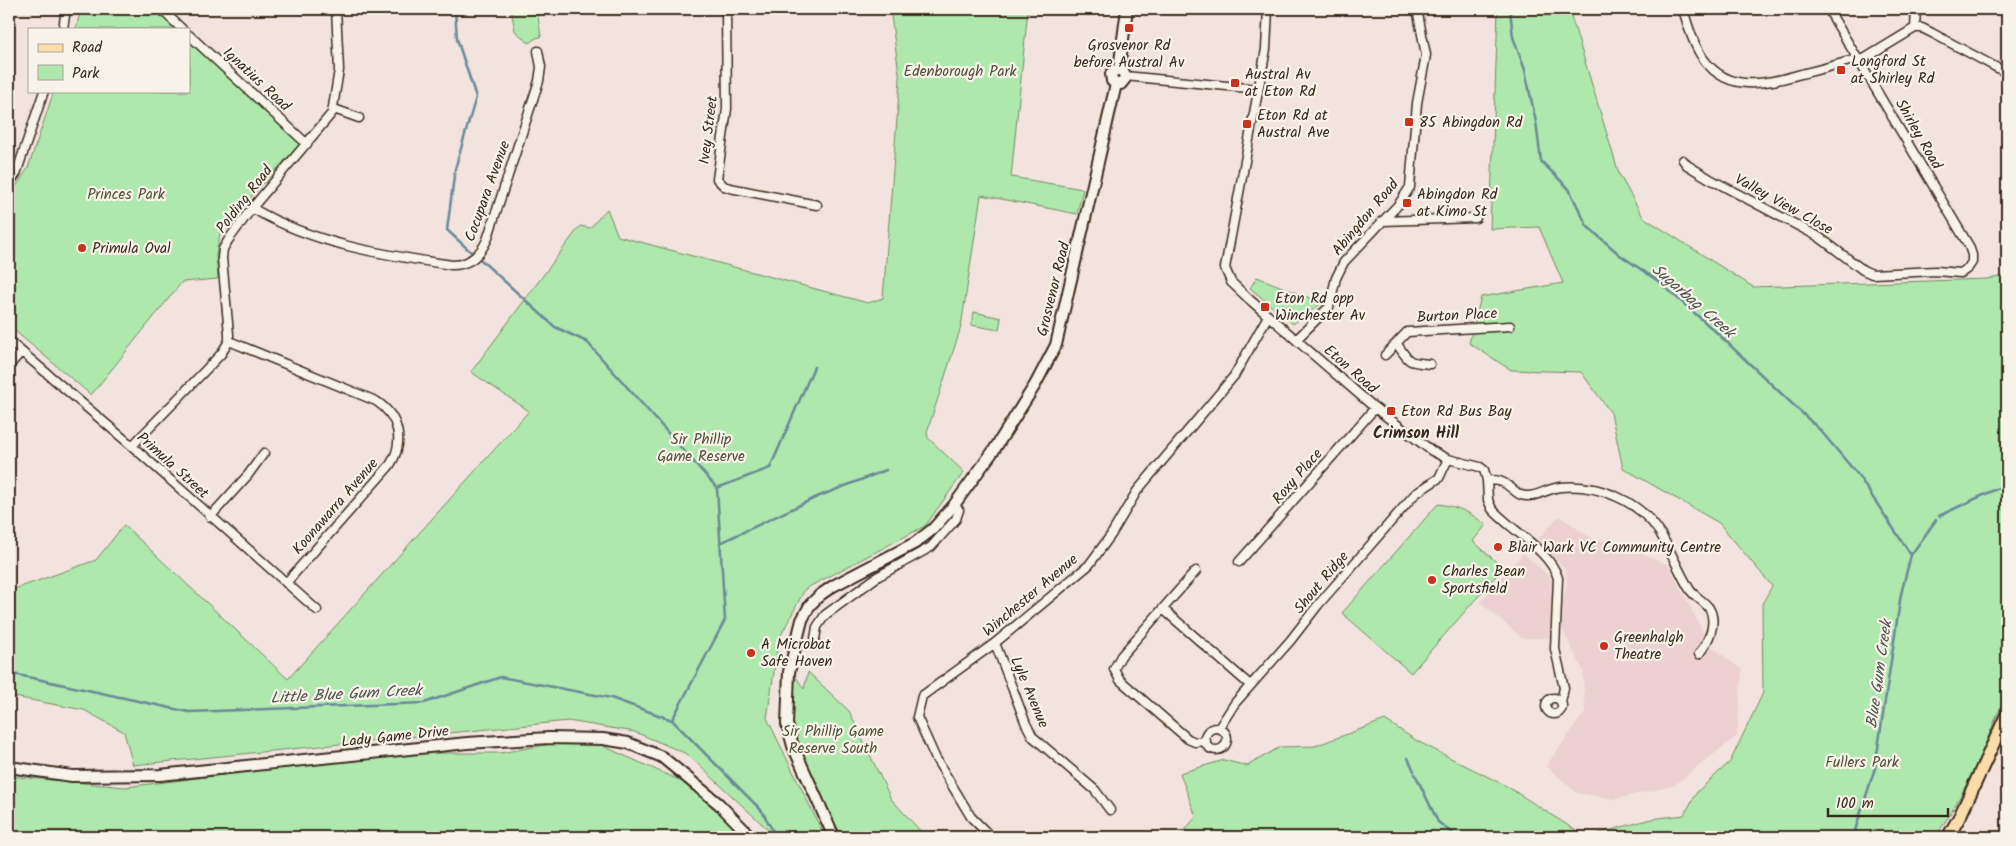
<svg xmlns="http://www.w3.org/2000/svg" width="2016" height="846" viewBox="0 0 2016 846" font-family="Kalam,sans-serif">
<rect width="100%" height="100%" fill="#f2e3de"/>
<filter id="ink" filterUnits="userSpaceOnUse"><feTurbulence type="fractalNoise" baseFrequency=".02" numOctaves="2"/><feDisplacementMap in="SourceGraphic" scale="10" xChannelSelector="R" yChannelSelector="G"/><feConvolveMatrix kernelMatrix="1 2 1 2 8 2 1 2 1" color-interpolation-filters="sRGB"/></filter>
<g filter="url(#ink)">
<path fill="#ecd0d2" d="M1559,516L1594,540L1616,542L1668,565L1710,645L1742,670L1737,736L1673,786L1615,799L1577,793L1546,766L1585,712L1583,670L1562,629V606L1567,583L1566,570L1537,540Z
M1523,553L1553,580L1550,638H1522L1480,602Z"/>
<path fill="#aee8ac" stroke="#748965" d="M81,9H154L176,29H76Z
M511,9H537L541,37L536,38L529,43L515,31Z
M890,9H1028L1011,177L1083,189L1077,214L981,195L961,327L927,432L928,438L964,472L925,526L805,589L779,639L767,718L825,837H776L687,754L635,732L568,721L133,765L124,732L84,710L9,696V591L96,560L124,525L288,679L529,411L471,372L580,226L590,228L607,209L618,236L868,303L883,298L900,80Z
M1498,9H1569L1619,174L1643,217L1753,287L1986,279L2007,276V690C1987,741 1967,792 1935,837H1586L1651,819L1684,815L1697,792L1730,762L1763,693L1762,604L1772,586L1719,523L1623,468L1611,413L1581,372L1511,370L1469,343L1481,297L1563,283L1539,227L1490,229Z
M189,41L301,143L221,229L216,255L218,279L182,282L91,395L9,326V198L28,168L54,91H189Z
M1257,277L1322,303L1293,324L1250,288Z
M974,312L1001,318L999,330L971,325Z
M1438,504C1460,507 1469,512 1486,525L1473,541L1503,568L1411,673L1342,613Z
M792,671L804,689L808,672L849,711L891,799L926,837H842L792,733Z
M1385,720L1417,741L1508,787L1586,837H1179L1196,817L1180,773L1224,760L1247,766L1280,747L1315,746Z
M585,738L699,789L744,837H9V776L125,787L402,753H500Z"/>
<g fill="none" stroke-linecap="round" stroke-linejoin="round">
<path stroke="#6a8998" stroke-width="2.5" d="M455,9L457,39L476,97L455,169L447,230L471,252
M1510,9L1513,37L1525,70L1536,122L1541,161L1569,189L1587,226L1620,255L1658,281L1716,332L1820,430L1858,475L1911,555
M481,260L555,327L587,342L717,488
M1939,516L2007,484
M720,543L817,497L886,470
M9,673L189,712L424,703L501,677L611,698L672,720L762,811L776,837
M672,720L725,620L717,488L770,468L814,367
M1408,758L1414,771
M1415,774L1438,822L1457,837
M1853,837L1875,768L1901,594L1911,555L1936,520"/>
<defs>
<path id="street" d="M161,9L182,29
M726,9L727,109L717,179L724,186L730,188L817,205
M1268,9L1266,49L1225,268L1231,282L1250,300L1375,408L1432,451L1448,459L1480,467L1484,470L1487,480C1492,480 1497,480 1502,482C1512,486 1517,497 1528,496C1538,496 1549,488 1561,487C1598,484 1639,500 1660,533C1671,551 1679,572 1690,590C1695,597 1704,601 1709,608C1718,623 1708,642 1699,654
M1683,9C1687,23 1691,38 1699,52C1723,94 1762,85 1801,74C1818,70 1836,65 1853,60L1864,59L1915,28H1922L1932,33L2003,71
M1915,28L1916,9
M63,29L66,9
M189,35L307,144
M1125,76L1258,89
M334,109L359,118
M1683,160L1687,165L1710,179L1819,237L1863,270L1872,274L1936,271L1961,273L1968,268L1972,262V255L1969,246L1828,9
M9,184L16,174L44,91
M252,208C313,244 383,255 452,265C469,265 480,255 487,240L539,81L541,67L538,51
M1382,221L1476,218
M1296,340L1329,307L1336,278L1344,262L1399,204L1410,187L1417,103L1426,55L1417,9
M9,341L132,446L317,610
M229,341L376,401C399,416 405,442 390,465L286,583
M1397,344C1410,363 1407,362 1430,364
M1385,355L1407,332L1510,326
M9,366L21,352
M132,446L221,354L229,341V334L222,258L223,249L229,239L252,208L332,113L339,70L336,9
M1487,480L1488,500L1492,509C1511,530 1550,551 1558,578L1555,649L1564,688L1561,702
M210,517L248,475L264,453
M1239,562L1375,408
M1196,571L1121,656L1114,669L1120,680L1188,739L1195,742L1206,741
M1163,609L1250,685
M995,643L1026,724L1033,737L1095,790L1110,810
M814,645L817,627L825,615L877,577L931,547L956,519L959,510L954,505
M1546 706a8 8 0 1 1 16 0a8 8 0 1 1-16 0Z
M1219,728L1235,703L1290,641L1318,605L1415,494L1439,478L1448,459
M1205 739a11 11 0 1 1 22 0a11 11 0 1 1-22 0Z
M991,837L971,817L935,757L917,717L922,696L995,643L1089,565L1111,535L1137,491L1234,376L1268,316"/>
<path id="secondary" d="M1119,69L1127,9
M1116,84H1121L1125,79L1124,73L1119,69
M1116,84L1112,81L1111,74L1114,71L1119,69
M9,767L72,776L160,775L467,743L549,738L603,739L628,743L662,757L719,804L751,837
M834,837L793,746L787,724L789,672L802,620L810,605L820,595L833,586L915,543L933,529L954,505L994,450L1035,385L1056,345L1116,84"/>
<path id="primary" d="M1948,837L1960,816L2007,714"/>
</defs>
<use href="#street" stroke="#3b2a1e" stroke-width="11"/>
<use href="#secondary" stroke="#3b2a1e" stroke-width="14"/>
<use href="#primary" stroke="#3b2a1e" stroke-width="15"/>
<use href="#street" stroke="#f7f3e8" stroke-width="8"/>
<use href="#secondary" stroke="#f7f3e8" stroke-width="10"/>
<use href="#primary" stroke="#fbddab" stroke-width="11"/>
</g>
</g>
<g fill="#c8321e" stroke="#f7f3e8" stroke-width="2">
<rect x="1124" y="23" width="10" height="10" rx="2.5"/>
<rect x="1836" y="65" width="10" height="10" rx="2.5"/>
<rect x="1230" y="78" width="10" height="10" rx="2.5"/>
<rect x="1404" y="117" width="10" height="10" rx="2.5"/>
<rect x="1242" y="119" width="10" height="10" rx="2.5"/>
<rect x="1402" y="198" width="10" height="10" rx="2.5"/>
<circle cx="82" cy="248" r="5"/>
<rect x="1260" y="302" width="10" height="10" rx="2.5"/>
<rect x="1386" y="406" width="10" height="10" rx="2.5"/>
<circle cx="1498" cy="547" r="5"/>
<circle cx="1432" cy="580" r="5"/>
<circle cx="1604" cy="646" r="5"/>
<circle cx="751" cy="653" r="5"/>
</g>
<g text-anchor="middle" stroke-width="4.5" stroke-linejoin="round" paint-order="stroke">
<g font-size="15" fill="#3b2a1e" stroke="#f7f3e8" text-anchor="start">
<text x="1129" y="50" text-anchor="middle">Grosvenor Rd<tspan x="1129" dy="17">before Austral Av</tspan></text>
<text x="1851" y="66">Longford St<tspan x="1851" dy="17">at Shirley Rd</tspan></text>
<text x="1245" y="79">Austral Av<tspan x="1245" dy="17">at Eton Rd</tspan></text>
<text x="1257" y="120">Eton Rd at<tspan x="1257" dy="17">Austral Ave</tspan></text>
<text x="1419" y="127">85 Abingdon Rd</text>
<text x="1417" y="199">Abingdon Rd<tspan x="1417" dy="17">at Kimo St</tspan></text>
<text x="92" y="253">Primula Oval</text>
<text x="1275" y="303">Eton Rd opp<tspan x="1275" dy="17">Winchester Av</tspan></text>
<text x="1401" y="416">Eton Rd Bus Bay</text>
<text x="1508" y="552">Blair Wark VC Community Centre</text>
<text x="1442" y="576">Charles Bean<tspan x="1442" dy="17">Sportsfield</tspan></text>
<text x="1614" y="642">Greenhalgh<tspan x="1614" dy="17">Theatre</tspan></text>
<text x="761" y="649">A Microbat<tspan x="761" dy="17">Safe Haven</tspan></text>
</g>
<g font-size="15" fill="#52503a" stroke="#f7f3e8">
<text x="960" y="76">Edenborough Park</text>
<text x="126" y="199">Princes Park</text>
<text x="701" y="444">Sir Phillip<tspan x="701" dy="17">Game Reserve</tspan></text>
<text x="833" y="736">Sir Phillip Game<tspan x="833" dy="17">Reserve South</tspan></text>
<text x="1862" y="767">Fullers Park</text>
</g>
<g font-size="15" fill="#3b2a1e" stroke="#f7f3e8">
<text transform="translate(257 79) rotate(43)" y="5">Ignatius Road</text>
<text transform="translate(708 130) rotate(-83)" y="5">Ivey Street</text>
<text transform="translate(1919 134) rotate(60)" y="5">Shirley Road</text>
<text transform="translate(487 191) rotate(-70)" y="5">Cocupara Avenue</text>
<text transform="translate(244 199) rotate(-52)" y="5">Polding Road</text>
<text transform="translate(1784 204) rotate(29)" y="5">Valley View Close</text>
<text transform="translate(1365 217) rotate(-50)" y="5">Abingdon Road</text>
<text transform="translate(1053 289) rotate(-76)" y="5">Grosvenor Road</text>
<text transform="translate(1457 315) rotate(-3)" y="5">Burton Place</text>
<text transform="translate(1351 369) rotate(41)" y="5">Eton Road</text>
<text transform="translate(173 465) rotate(42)" y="5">Primula Street</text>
<text transform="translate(1297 476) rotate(-49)" y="5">Roxy Place</text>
<text transform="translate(335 506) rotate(-49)" y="5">Koonawarra Avenue</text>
<text transform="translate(1321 582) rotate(-50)" y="5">Shout Ridge</text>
<text transform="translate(1030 595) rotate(-40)" y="5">Winchester Avenue</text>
<text transform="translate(1030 692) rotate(67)" y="5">Lyle Avenue</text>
<text transform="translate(395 736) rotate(-6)" y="5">Lady Game Drive</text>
</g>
<g font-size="16" font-style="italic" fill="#4f5251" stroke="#f7f3e8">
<text transform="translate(1694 300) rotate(41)" y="6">Sugarbag Creek</text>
<text transform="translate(1878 674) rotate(-82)" y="6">Blue Gum Creek</text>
<text transform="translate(346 693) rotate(-3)" y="6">Little Blue Gum Creek</text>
</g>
<g font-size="16" font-weight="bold" fill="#3b2a1e" stroke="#f7f3e8">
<text x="1416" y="438">Crimson Hill</text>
</g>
</g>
<rect width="2016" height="846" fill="none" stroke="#f7f3e8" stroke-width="30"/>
<rect x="15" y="15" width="1986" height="816" fill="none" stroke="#3b2a1e" stroke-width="2" filter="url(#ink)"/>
<rect x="28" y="28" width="162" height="65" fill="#f7f3e8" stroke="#aca397"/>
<rect x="38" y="44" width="25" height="8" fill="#fbddab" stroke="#aca397"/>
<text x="72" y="52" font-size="15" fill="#3b2a1e">Road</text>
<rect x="38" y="65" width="25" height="15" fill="#aee8ac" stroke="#aca397"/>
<text x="72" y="78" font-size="15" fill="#3b2a1e">Park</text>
<path d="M1828 808v8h120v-8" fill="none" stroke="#3b2a1e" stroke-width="2.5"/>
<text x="1836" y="808" font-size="15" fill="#3b2a1e" stroke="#f7f3e8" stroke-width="4" paint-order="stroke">100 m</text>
</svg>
